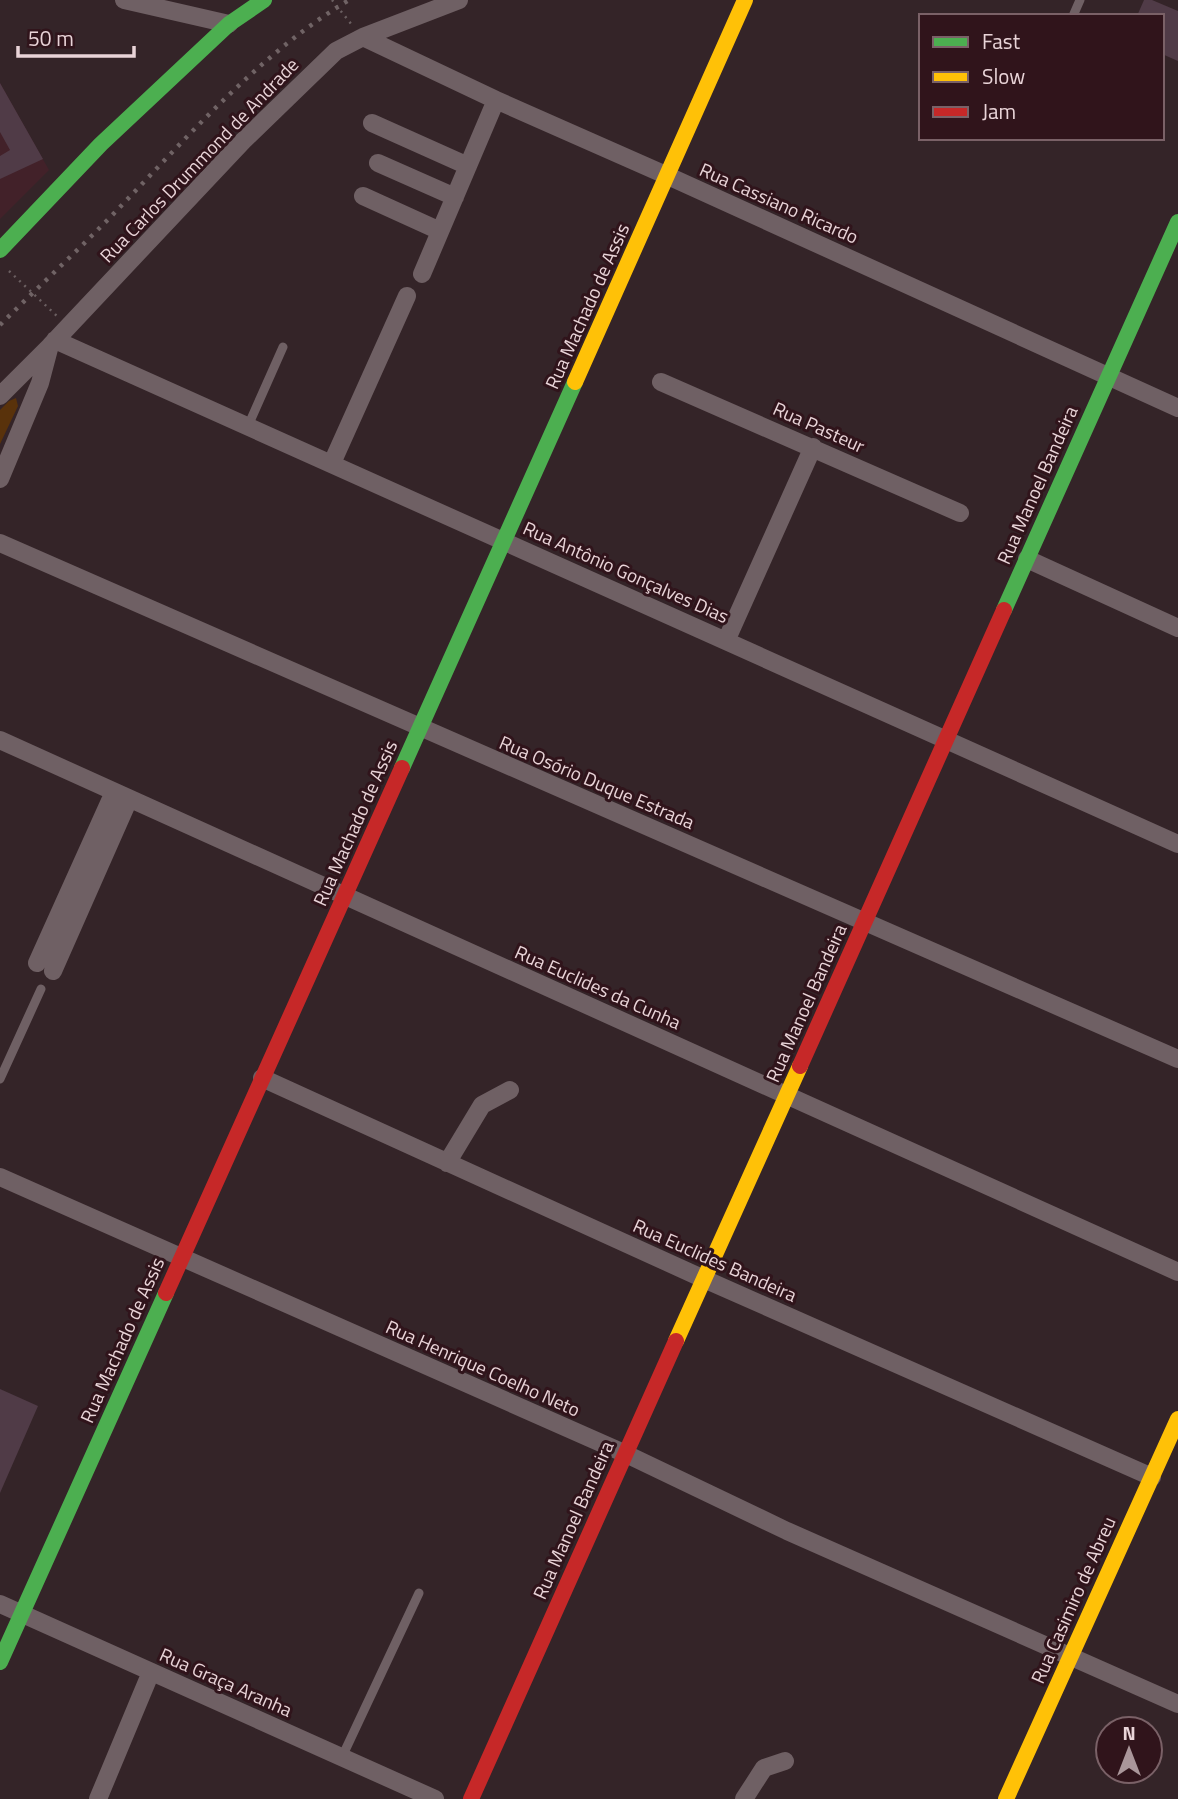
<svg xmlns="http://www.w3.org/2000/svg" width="1178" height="1799" viewBox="0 0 1178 1799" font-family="'Titillium Web',sans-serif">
<rect width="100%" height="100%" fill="#342428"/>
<path fill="#422129" d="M0,83L49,170L0,219Z"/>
<path fill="#59320b" d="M16,398L18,406L0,444V410L9,401Z"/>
<path fill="#503b47" d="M1144,0H1152L1178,11V61L1162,54V16H1137Z
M0,83L43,159L0,179V156L10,150L0,132Z
M0,1389L38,1406L0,1493Z"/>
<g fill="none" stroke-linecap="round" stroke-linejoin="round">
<path stroke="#6b5f61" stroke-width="2.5" stroke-dasharray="2 5" stroke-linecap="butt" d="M332,0L352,25
M9,271L58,317"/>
<path stroke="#6f6064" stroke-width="9" d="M1073,16L1080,0
M248,426L283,347
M0,1079L41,989
M342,1757L419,1593"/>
<path stroke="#6f6064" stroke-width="18" d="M124,0L229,24
M363,37L496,100L668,176L1178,408
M372,123L468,166
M378,163L455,197
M363,196L440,231
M422,274L496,100
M55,340L1178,844
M661,382L960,513
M0,396L50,346L243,141L336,51L363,37L459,0
M332,463L407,296
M0,479L40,383L49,349
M0,543L1178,1059
M1027,559L1178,628
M726,641L813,447
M0,740L1178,1272
M37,963L114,792
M53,971L129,799
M262,1078L704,1279L1152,1477
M447,1163L482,1105L510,1090
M0,1177L626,1454L787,1531L1178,1704
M0,1604L435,1799
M98,1799L151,1672
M744,1799L764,1768L785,1761"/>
<path stroke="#4caf50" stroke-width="16" d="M0,250L101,144L229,24L264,0
M1004,610L1178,222
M402,768L575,382
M0,1662L166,1293"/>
<path stroke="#ffc107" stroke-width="16" d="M575,382L745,0
M676,1341L800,1066
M1006,1799L1178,1419"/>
<path stroke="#c62828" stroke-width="16" d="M800,1066L1004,610
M166,1293L402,768
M471,1799L676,1341"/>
<path stroke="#706365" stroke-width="4.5" stroke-dasharray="3.5 7" stroke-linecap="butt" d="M0,325C40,285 82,247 121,206C192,132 261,53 349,0"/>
</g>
<g text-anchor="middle" stroke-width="6" stroke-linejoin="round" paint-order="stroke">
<g font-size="19" fill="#e9d4d8" stroke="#30141b">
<text transform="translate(199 160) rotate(-46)" y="7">Rua Carlos Drummond de Andrade</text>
<text transform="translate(779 203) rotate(24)" y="7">Rua Cassiano Ricardo</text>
<text transform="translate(587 306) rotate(-66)" y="7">Rua Machado de Assis</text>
<text transform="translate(819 427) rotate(24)" y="7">Rua Pasteur</text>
<text transform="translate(1037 485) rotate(-66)" y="7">Rua Manoel Bandeira</text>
<text transform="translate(626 572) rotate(24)" y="7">Rua Antônio Gonçalves Dias</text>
<text transform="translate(597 782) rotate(23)" y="7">Rua Osório Duque Estrada</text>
<text transform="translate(355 823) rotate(-66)" y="7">Rua Machado de Assis</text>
<text transform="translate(598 987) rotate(24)" y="7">Rua Euclides da Cunha</text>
<text transform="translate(806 1003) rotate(-66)" y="7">Rua Manoel Bandeira</text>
<text transform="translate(715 1260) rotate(24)" y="7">Rua Euclides Bandeira</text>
<text transform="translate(122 1340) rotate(-66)" y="7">Rua Machado de Assis</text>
<text transform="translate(483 1368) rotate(24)" y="7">Rua Henrique Coelho Neto</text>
<text transform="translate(573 1520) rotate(-66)" y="7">Rua Manoel Bandeira</text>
<text transform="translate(1073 1600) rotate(-66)" y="7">Rua Casimiro de Abreu</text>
<text transform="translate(226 1682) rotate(24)" y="7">Rua Graça Aranha</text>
</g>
</g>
<rect x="919" y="14" width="245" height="126" fill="#30141b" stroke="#7a6167" stroke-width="2"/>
<rect x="933" y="37" width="35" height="10" fill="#4caf50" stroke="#7a6167" stroke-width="2"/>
<text x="982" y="49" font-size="21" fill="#e9d4d8">Fast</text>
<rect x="933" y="72" width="35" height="10" fill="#ffc107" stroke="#7a6167" stroke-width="2"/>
<text x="982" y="84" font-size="21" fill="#e9d4d8">Slow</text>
<rect x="933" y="107" width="35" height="10" fill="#c62828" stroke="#7a6167" stroke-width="2"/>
<text x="982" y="119" font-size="21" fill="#e9d4d8">Jam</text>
<g transform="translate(1129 1750)"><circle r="33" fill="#30141b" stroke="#7a6167" stroke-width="2"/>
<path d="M0-5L12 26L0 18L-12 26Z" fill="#aa969a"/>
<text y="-10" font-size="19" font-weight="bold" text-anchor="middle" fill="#e9d4d8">N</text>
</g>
<path d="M18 46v10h116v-10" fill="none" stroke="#e9d4d8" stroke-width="3.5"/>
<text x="28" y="46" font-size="21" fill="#e9d4d8" stroke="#30141b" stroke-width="5" paint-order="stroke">50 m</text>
</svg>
